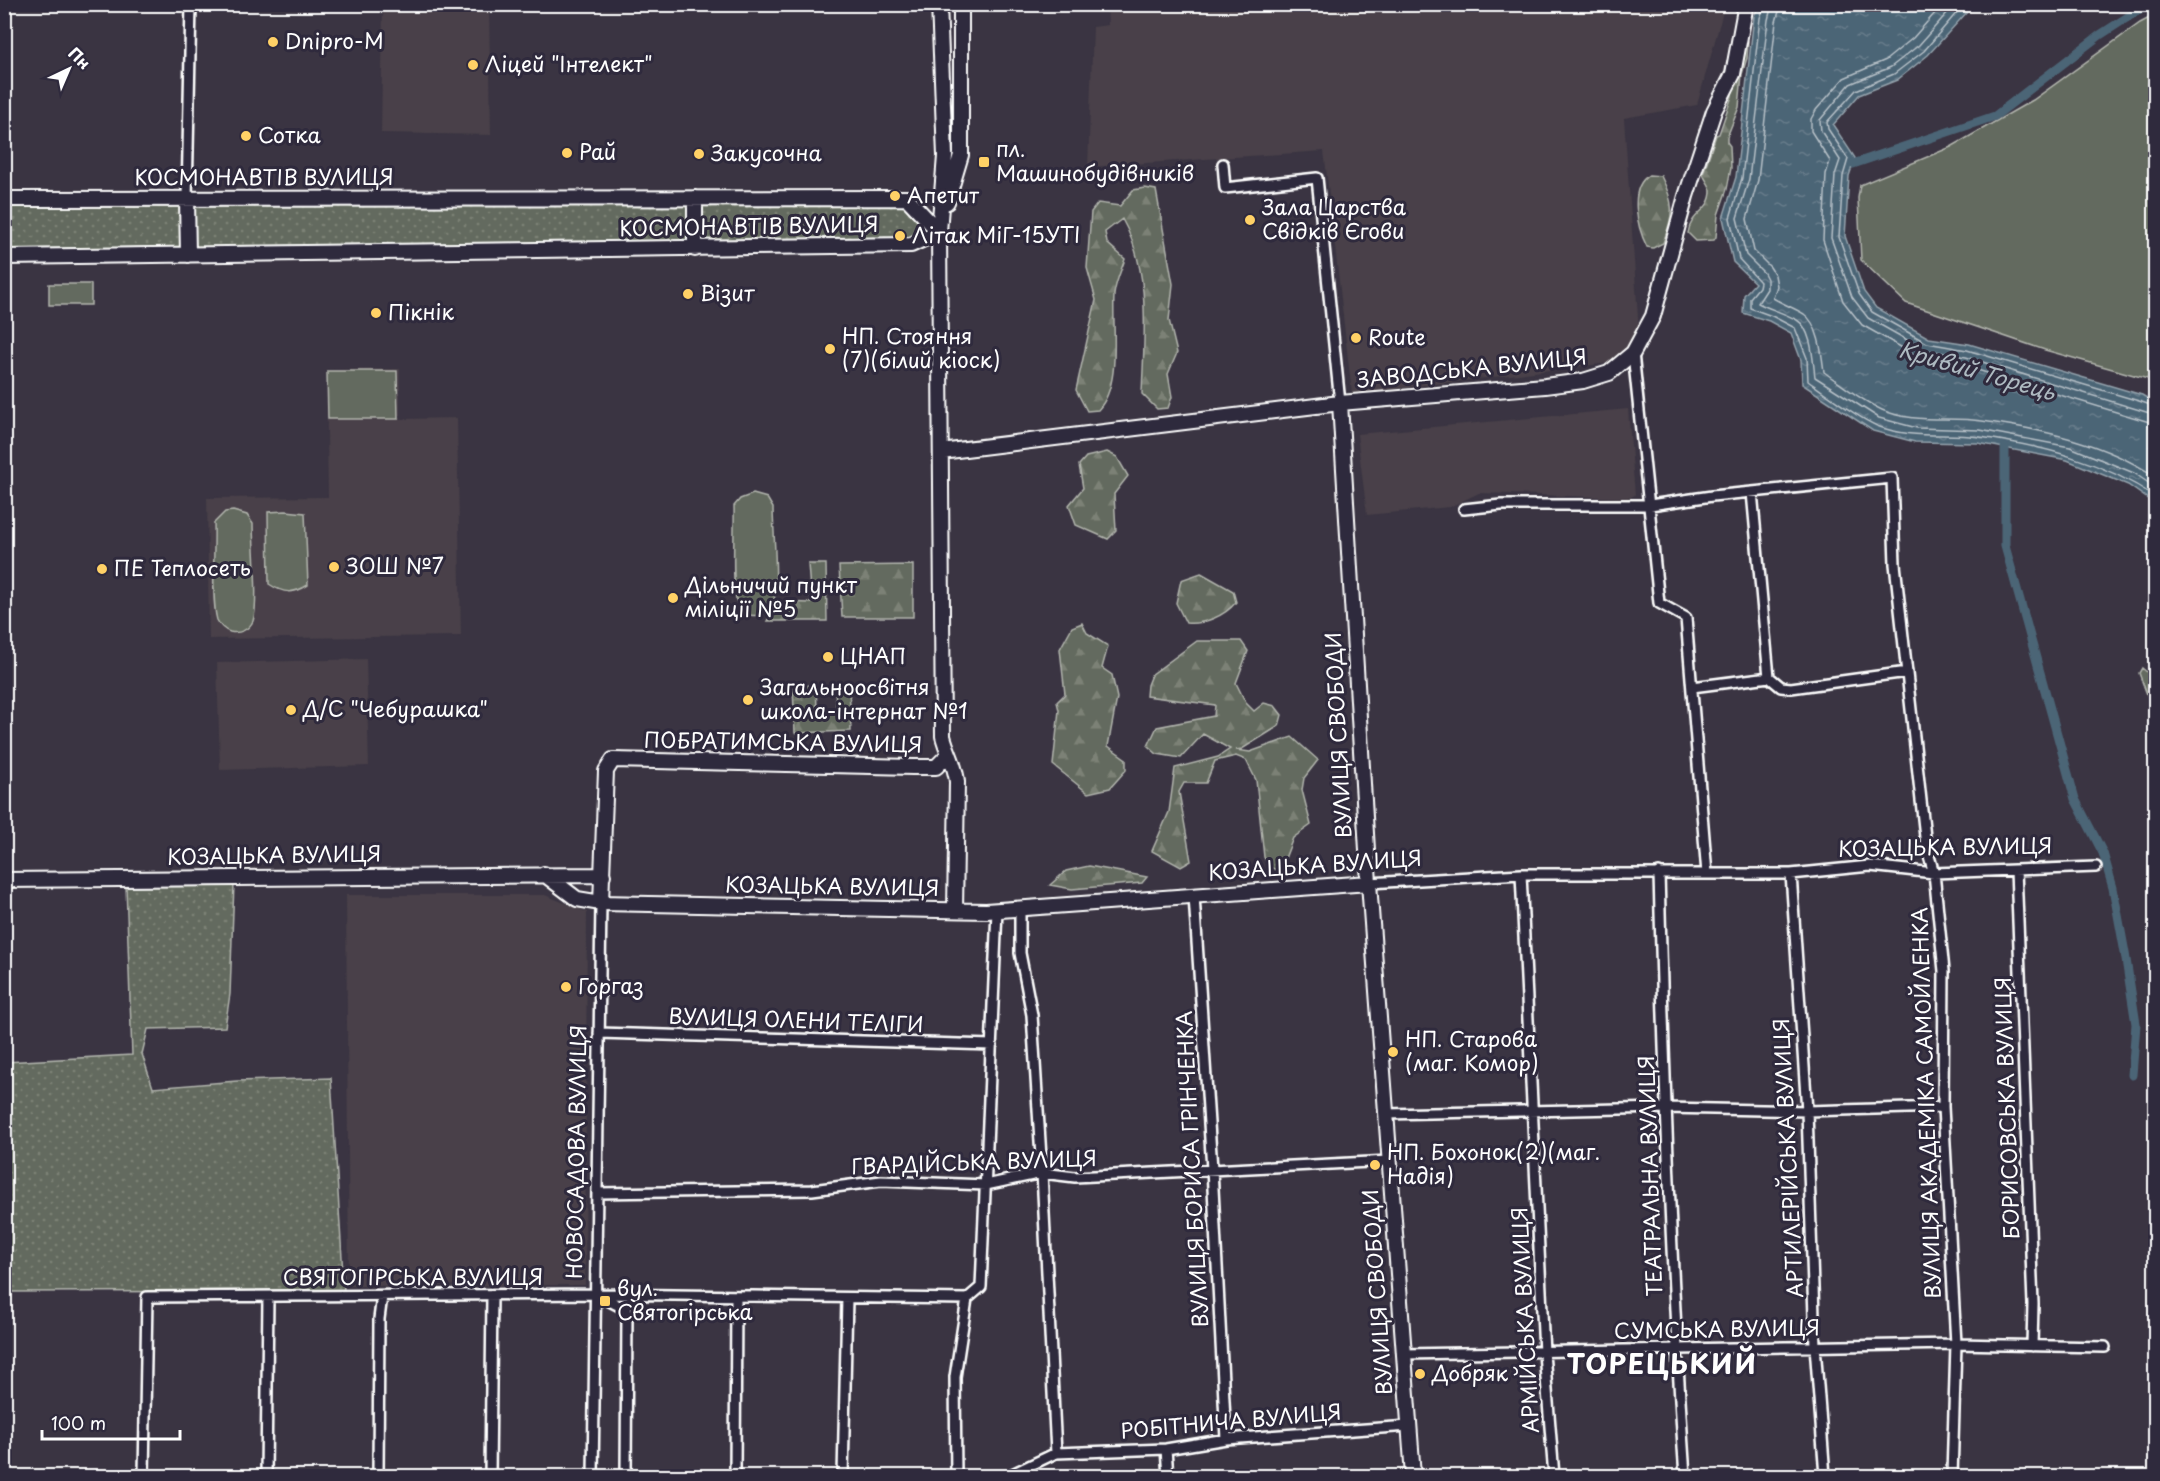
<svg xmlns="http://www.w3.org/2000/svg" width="2160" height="1481" viewBox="0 0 2160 1481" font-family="'Playpen Sans',sans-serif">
<defs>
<pattern id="grass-dots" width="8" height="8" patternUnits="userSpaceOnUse" patternTransform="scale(1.5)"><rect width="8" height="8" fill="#646b5e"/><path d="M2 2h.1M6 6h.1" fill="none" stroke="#7b8176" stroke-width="1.8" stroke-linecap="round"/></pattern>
<pattern id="forest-firs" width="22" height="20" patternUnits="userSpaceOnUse" patternTransform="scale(1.5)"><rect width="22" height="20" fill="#646b5e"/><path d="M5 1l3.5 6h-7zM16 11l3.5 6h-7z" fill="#7b8176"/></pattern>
<pattern id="water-ripples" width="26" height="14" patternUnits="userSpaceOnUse" patternTransform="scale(1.5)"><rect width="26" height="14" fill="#4c6576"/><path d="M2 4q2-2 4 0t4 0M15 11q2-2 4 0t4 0" fill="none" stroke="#677c8b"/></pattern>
</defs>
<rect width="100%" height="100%" fill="#3a3442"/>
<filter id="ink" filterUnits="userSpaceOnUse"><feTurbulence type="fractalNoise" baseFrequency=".0167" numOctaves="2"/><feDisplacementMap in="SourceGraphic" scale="12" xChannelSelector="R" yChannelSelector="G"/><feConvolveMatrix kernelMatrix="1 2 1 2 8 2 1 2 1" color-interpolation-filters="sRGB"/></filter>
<g filter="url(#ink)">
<path fill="#484048" d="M383,5H489L491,135L381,133Z
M1107,5H1725L1697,105L1624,118L1639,331L1627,351L1609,363L1352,394L1324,151L1088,167L1093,27L1108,25Z
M400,369V419L457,418L461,636L209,639L207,498L328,497L326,370Z
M1628,409L1635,495L1629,498L1479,493L1450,507L1367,515L1357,434Z
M366,659L369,766L220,770L217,663Z
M346,895H545L587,912L585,1285L349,1286Z"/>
<path fill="url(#grass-dots)" stroke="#b2b5ae" stroke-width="1.5" d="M919,202V239L5,249L4,206Z
M234,883L230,994L225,1027L148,1029L142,1054L153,1088L237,1081L331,1078L344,1291L5,1292V1062L132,1055L126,886Z"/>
<path fill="url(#forest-firs)" stroke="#b2b5ae" stroke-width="1.5" d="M1746,36L1748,41L1747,58L1742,74L1739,107L1727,137V142L1730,146L1731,168L1727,189L1718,215L1716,237L1714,240L1696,241L1688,233C1691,212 1711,211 1711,191C1711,186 1705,180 1703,174L1716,135L1719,134L1732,96L1740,45Z
M1649,175L1661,176C1675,204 1674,214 1663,243L1653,248L1647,247C1637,227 1628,188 1649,175Z
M1145,188L1156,190L1173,284L1169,320L1177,353L1168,374L1172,397L1168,408L1157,409L1142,394C1144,335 1152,272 1122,219L1105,232L1107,243L1125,259C1121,271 1115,283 1114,295C1112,329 1122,385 1098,410L1087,411L1076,390L1096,300L1087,268L1091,212L1098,203L1120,206L1133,190Z
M1107,452L1117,457L1128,476L1114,494L1116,531L1108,539L1076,525L1069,505L1083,488L1079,465L1086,457Z
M808,564H826L827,621H767L778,602L811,603Z
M913,565V617H842L839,566Z
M1201,573L1233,591L1236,602C1225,616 1203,625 1186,623L1176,603L1181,580Z
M1082,623L1087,633L1108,646L1102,668L1112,675L1117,698L1108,746L1126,759V770L1110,788L1088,793L1053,765L1059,710L1057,702L1065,694L1060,649L1072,627Z
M1197,641H1241L1248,651L1236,683L1246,703L1254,711L1264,703L1275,706L1282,715L1279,726L1242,749L1236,750L1250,752L1292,737L1318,760L1304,778L1302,790L1311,825L1293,838L1280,871L1269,867L1264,857L1256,780L1246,760L1236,756L1215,761L1206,783H1184L1179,792L1191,861L1181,867L1152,851L1169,812L1175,768L1218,757L1230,749L1203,734L1181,758L1157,754L1148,746L1157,727L1214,716L1215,705L1146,696L1147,685L1151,675Z
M2142,668L2155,679V705L2148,697L2139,673Z
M816,685L817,709L836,708L835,685H849L851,731L795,733L793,686Z
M1089,866L1147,877L1142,883L1072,889L1050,885L1066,871Z"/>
<path fill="#646b5e" stroke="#b2b5ae" stroke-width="1.5" d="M2155,15V381L2045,350L1906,303L1861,260L1858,198L1860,185L1951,147L2033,100L2140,23Z
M49,284H91V305H49Z
M327,371H397L398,419H328Z
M753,494L767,498L773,508C773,529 779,587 773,604C769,614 759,617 750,615C743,613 740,610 737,603C731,582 735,530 734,506L740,499Z
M233,511L247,515L253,524C253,546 259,604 253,621C249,630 239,634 230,632C223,630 220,626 217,620C211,599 215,547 214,523L225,512Z
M286,511L305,513L308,585C294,594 284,594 269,584L268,512Z"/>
<path fill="url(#water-ripples)" stroke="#94a3ad" stroke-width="1.5" d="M1760,4L1970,5L1969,10L1928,55L1897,80L1859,95L1833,125L1855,158L1849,176L1845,236L1864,292L1876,308L1929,338L1969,344L2142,395L2155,403V504L2128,485L2067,460L1978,443L1915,442L1873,431L1802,384L1801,360L1791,333L1769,321L1743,313L1744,295L1755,283L1733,262L1723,218L1736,177L1754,16Z"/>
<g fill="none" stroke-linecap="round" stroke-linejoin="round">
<path stroke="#b7c1c8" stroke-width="1.5" d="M1765,4L1760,18L1742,178L1730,218L1739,259L1760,282L1759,287L1750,298V308L1772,316L1795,328L1807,358L1808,381C1826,394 1858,418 1877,426C1913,440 1944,432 1980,437C2043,446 2102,461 2156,497
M1772,4L1768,20L1749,179L1737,218L1746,255L1764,273L1767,279V289L1758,303C1770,309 1784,313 1797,320C1812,329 1813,361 1815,377L1879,418L1917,428L1980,430L2070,447L2134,473L2156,488
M1781,4L1776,22L1758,180L1747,219L1754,251L1770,267L1775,275L1777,286L1773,298C1783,304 1794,308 1804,314C1819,324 1822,356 1824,372C1842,385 1862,401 1882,410C1914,424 1949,416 1982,421C2042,429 2105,443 2156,477
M1943,4L1913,38L1886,60L1844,78L1816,110L1811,119V131L1830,161L1826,174L1823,240L1843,301L1862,325L1922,359L1964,366L2156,424
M1955,4L1919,45L1891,67L1850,84L1820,120L1821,131L1840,160L1835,175L1831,238L1852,297L1868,318L1925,350L1966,357L2156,415
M1964,4L1924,51L1894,74L1856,90L1827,122L1828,129L1848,159L1843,176L1839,237L1859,294L1872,312L1927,343L1967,350L2139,401L2156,407"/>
<path stroke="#4c6576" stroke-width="9" d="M1853,164L1995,116L2100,35L2148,4
M2005,448V546L2075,799L2103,853L2113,888L2125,953L2136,1024L2132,1075"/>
<defs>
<path id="street" d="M1223,164L1225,188L1317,178L1340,403
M187,199L191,4
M1633,353L1659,603L1686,618L1707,874
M1752,492L1769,677
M1464,509L1501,505H1650L1712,496L1892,478L1895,564L1926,846L1934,873L1944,971L1943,1107L1956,1344L1952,1476
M1692,687L1769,677L1781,687L1791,688L1907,672
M2016,870L2033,1304L2032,1346
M1659,873C1664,1075 1671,1276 1685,1476
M1521,874L1544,1353L1554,1476
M1791,874L1807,1111L1815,1346L1825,1476
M1369,883L1521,874H1791L1870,866L1934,873L2096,867
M1194,896L1212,1169L1226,1439
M599,1033L992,1045
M1386,1114L1665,1108L1807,1111L1943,1107
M597,1193L812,1190L881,1181L986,1185L1042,1173L1075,1177L1389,1161
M600,1296L627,1310L626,1476
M1404,1354L1956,1344L2105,1347
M1166,1449L1168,1476
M1056,1453L1166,1449L1226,1439L1409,1426
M144,1476L147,1297L596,1294L967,1299
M266,1476L268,1297
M378,1476L379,1319L382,1296
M490,1476L492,1295
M593,1476L601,903
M735,1476L736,1297
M843,1476L847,1298
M956,1476L955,1377L967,1299L981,1287L997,910
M1008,1476L1056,1453L1042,1173L1032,1015L1020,953V908"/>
<path id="secondary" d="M939,4L945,156L939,232L943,736C947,752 956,766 957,782L955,910
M4,199L907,198L939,232
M187,199L188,255
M947,202L961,155V4
M695,249V198
M4,257L911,245L939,232
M1340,403L1369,883L1413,1476
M941,452L1340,403L1545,386L1583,381L1609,373L1633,353L1653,316L1686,196L1714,111L1733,74L1746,4
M544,874L577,899L601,903L986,911L1369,883
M4,880L603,875
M601,903L606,771L613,760L913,767H936L948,755"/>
</defs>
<use href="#street" stroke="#fff" stroke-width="14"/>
<use href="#secondary" stroke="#fff" stroke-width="18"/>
<use href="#street" stroke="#2f2a3d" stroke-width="9"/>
<use href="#secondary" stroke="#2f2a3d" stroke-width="14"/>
</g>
</g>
<g fill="#ffd166" stroke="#2f2a3d" stroke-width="2">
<circle cx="273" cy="42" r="6"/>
<circle cx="473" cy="65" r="6"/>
<circle cx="246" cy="136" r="6"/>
<circle cx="567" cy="153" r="6"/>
<circle cx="699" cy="154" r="6"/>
<rect x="978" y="156" width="12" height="12" rx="3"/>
<circle cx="895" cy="196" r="6"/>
<circle cx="1250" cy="220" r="6"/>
<circle cx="900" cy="236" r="6"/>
<circle cx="688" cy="294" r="6"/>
<circle cx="376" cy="313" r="6"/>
<circle cx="1356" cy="338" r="6"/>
<circle cx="830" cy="349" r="6"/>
<circle cx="334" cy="567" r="6"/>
<circle cx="102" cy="569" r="6"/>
<circle cx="673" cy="598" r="6"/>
<circle cx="828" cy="657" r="6"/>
<circle cx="748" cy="700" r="6"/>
<circle cx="291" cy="710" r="6"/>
<circle cx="566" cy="987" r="6"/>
<circle cx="1393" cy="1052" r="6"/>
<circle cx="1375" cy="1165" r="6"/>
<rect x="599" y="1295" width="12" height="12" rx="3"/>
<circle cx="1420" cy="1374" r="6"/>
</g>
<g text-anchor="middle" stroke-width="6" stroke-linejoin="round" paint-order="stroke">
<g font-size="21" fill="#fff" stroke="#2f2a3d" text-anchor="start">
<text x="285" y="49">Dnipro-M</text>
<text x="485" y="72">Ліцей "Інтелект"</text>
<text x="258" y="143">Сотка</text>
<text x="996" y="157">пл.<tspan x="996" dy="24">Машинобудівників</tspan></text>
<text x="579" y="160">Рай</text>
<text x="711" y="161">Закусочна</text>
<text x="907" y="203">Апетит</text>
<text x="1262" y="215">Зала Царства<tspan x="1262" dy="24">Свідків Єгови</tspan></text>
<text x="912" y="243">Літак МіГ-15УТІ</text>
<text x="700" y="301">Візит</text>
<text x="388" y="320">Пікнік</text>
<text x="842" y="344">НП. Стояння<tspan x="842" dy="24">(7)(білий кіоск)</tspan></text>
<text x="1368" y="345">Route</text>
<text x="346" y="574">ЗОШ №7</text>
<text x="114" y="576">ПЕ Теплосеть</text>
<text x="685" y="593">Дільничий пункт<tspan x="685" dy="24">міліції №5</tspan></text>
<text x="840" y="664">ЦНАП</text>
<text x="760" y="695">Загальноосвітня<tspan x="760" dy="24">школа-інтернат №1</tspan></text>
<text x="303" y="717">Д/С "Чебурашка"</text>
<text x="578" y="994">Горгаз</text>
<text x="1405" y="1047">НП. Старова<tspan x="1405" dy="24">(маг. Комор)</tspan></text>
<text x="1387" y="1160">НП. Бохонок(2)(маг.<tspan x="1387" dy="24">Надія)</tspan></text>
<text x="617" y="1296">вул.<tspan x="617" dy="24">Святогірська</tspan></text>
<text x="1432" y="1381">Добряк</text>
</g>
<g font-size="21" fill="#fff" stroke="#2f2a3d">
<text x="264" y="185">КОСМОНАВТІВ ВУЛИЦЯ</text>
<text transform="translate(749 227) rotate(-1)" y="7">КОСМОНАВТІВ ВУЛИЦЯ</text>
<text transform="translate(1472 369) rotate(-6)" y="7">ЗАВОДСЬКА ВУЛИЦЯ</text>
<text transform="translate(1339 735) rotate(-93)" y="7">ВУЛИЦЯ СВОБОДИ</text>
<text transform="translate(783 743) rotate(1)" y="7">ПОБРАТИМСЬКА ВУЛИЦЯ</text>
<text transform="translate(1945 848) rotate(-1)" y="7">КОЗАЦЬКА ВУЛИЦЯ</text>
<text transform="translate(274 856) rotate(-1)" y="7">КОЗАЦЬКА ВУЛИЦЯ</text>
<text transform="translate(1315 866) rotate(-4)" y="7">КОЗАЦЬКА ВУЛИЦЯ</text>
<text transform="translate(832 887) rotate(1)" y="7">КОЗАЦЬКА ВУЛИЦЯ</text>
<text transform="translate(796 1021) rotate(2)" y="7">ВУЛИЦЯ ОЛЕНИ ТЕЛІГИ</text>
<text transform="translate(1927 1103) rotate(-92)" y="7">ВУЛИЦЯ АКАДЕМІКА САМОЙЛЕНКА</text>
<text transform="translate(2008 1108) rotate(-92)" y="7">БОРИСОВСЬКА ВУЛИЦЯ</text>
<text transform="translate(577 1152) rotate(-89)" y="7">НОВОСАДОВА ВУЛИЦЯ</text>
<text transform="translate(1789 1158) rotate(-93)" y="7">АРТИЛЕРІЙСЬКА ВУЛИЦЯ</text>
<text transform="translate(974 1163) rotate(-2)" y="7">ГВАРДІЙСЬКА ВУЛИЦЯ</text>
<text transform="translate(1193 1169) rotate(-93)" y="7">ВУЛИЦЯ БОРИСА ГРІНЧЕНКА</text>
<text transform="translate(1651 1176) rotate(-92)" y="7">ТЕАТРАЛЬНА ВУЛИЦЯ</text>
<text x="413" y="1285">СВЯТОГІРСЬКА ВУЛИЦЯ</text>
<text transform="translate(1378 1292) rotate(-94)" y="7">ВУЛИЦЯ СВОБОДИ</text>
<text transform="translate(1526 1320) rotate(-93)" y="7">АРМІЙСЬКА ВУЛИЦЯ</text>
<text transform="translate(1717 1330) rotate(-1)" y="7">СУМСЬКА ВУЛИЦЯ</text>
<text transform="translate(1231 1422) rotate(-5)" y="7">РОБІТНИЧА ВУЛИЦЯ</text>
</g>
<g font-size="22" font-style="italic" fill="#aebac1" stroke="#2f2a3d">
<text transform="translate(1977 371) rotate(16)" y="8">Кривий Торець</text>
</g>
<g font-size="27" font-weight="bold" letter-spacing="1.5" fill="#fff" stroke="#2f2a3d">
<text x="1662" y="1374">ТОРЕЦЬКИЙ</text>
</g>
</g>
<rect width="2160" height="1481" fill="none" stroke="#2f2a3d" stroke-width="24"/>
<rect x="12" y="12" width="2136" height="1457" fill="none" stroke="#fff" stroke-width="2" filter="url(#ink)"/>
<g transform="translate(69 69) rotate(44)" stroke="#2f2a3d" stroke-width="4.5" paint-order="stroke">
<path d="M0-4.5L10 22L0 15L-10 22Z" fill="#ffffff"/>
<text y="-9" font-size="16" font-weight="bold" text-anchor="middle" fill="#ffffff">Пн</text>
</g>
<path d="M42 1430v9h138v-9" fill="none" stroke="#ffffff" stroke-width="3"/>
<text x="51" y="1430" font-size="18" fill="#ffffff" stroke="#2f2a3d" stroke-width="4.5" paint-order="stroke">100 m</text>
</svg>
